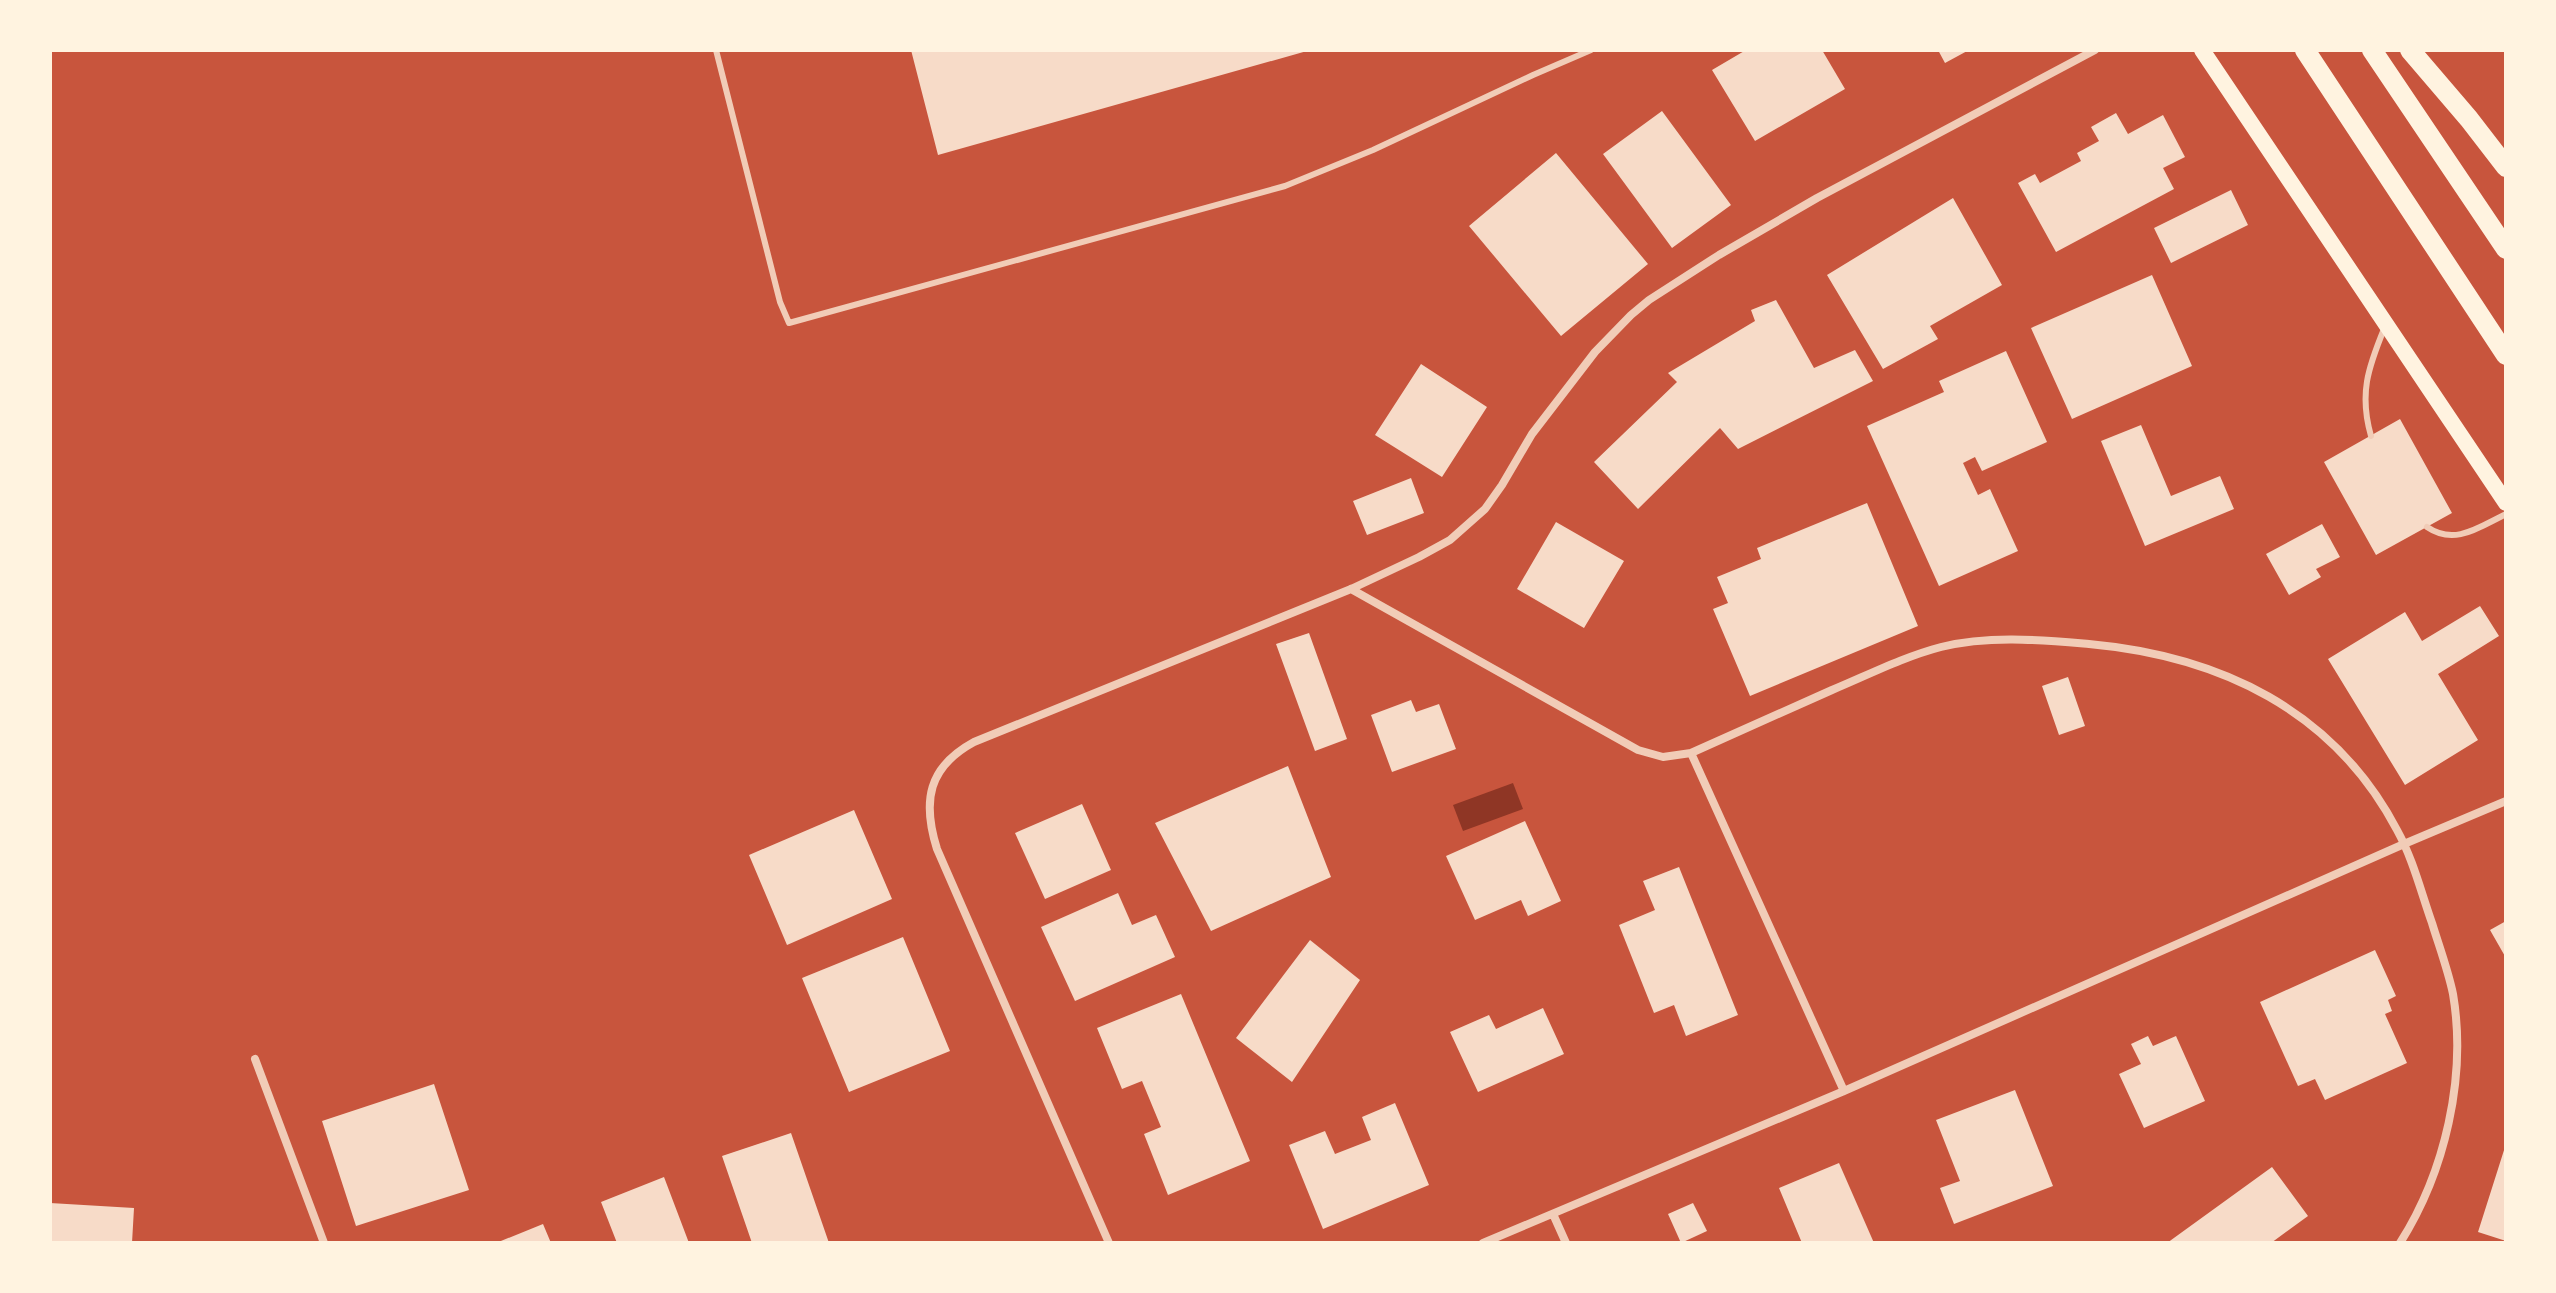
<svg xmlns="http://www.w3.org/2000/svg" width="2556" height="1293" viewBox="0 0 2556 1293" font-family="'Noto Sans',sans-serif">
<rect width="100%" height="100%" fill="#c8553d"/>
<path fill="#8f3625" d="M1513,783L1523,809L1463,831L1453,805Z"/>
<path fill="#f7dbc8" d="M911,50H1307V51L938,155Z
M1746,50H1822L1845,89L1755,141L1712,70Z
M1938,50H1969L1945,63Z
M1662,111L1731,205L1672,248L1603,154Z
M2116,113L2128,134L2163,115L2185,157L2163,168L2174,189L2056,252L2018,183L2035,174L2040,183L2081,161L2077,153L2099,141L2091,127Z
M1556,153L1648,264L1561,336L1469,226Z
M2231,190L2248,225L2171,263L2154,228Z
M1953,198L2002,285L1930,326L1938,339L1883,369L1827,275Z
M2152,275L2192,366L2072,419L2031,328Z
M1776,300L1814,368L1855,350L1873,381L1738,449L1720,428L1638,509L1594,462L1677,382L1668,373L1755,321L1751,310Z
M2006,351L2047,442L1982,471L1975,457L1963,463L1978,495L1990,489L2018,551L1939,586L1867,426L1944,392L1939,381Z
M1421,364L1487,407L1442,477L1375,435Z
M2400,419L2452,513L2376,555L2324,462Z
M2141,425L2171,496L2220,476L2234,509L2145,546L2101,441Z
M1411,478L1424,513L1367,535L1353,501Z
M1867,503L1918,626L1750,696L1713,609L1728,603L1717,577L1761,559L1757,548Z
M1556,522L1624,561L1584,628L1517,589Z
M2322,524L2340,557L2316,569L2321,577L2289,595L2266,554Z
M2480,606L2499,636L2438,674L2478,740L2405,785L2328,659L2405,612L2422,641Z
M1309,633L1347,739L1315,751L1276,644Z
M2068,677L2085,726L2059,735L2042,686Z
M1411,700L1416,712L1439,704L1456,749L1392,772L1371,715Z
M1288,766L1331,877L1211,931L1155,823Z
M1082,804L1111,870L1045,899L1015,833Z
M854,810L892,899L787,945L749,855Z
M1525,821L1561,901L1528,916L1521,900L1475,920L1446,856Z
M1679,867L1738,1015L1686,1036L1674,1005L1654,1013L1619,925L1655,910L1643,881Z
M1118,893L1132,925L1156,915L1175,957L1075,1001L1041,927Z
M2506,921V958L2490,930Z
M903,937L950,1051L849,1092L802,978Z
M1310,940L1360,980L1292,1082L1236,1038Z
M2375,950L2396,996L2388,1000L2392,1011L2385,1014L2407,1063L2325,1100L2315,1079L2298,1086L2260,1002Z
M1181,994L1250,1161L1168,1195L1144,1134L1161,1127L1142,1081L1122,1089L1097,1028Z
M1543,1008L1564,1054L1478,1092L1450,1032L1489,1015L1496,1029Z
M2148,1036L2153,1046L2176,1036L2205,1101L2144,1128L2119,1074L2141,1064L2131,1044Z
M434,1084L469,1190L356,1226L322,1121Z
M2015,1090L2053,1186L1954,1224L1940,1188L1960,1181L1936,1120Z
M1395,1103L1429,1185L1323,1229L1289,1145L1325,1131L1335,1154L1371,1140L1362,1117Z
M791,1133L829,1243H752L722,1156Z
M2505,1147H2506V1241L2478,1232Z
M1839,1163L1874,1243H1802L1779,1188Z
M2272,1167L2308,1216L2271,1243H2167Z
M664,1177L689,1243H617L601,1202Z
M50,1203L134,1208L132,1243H50Z
M1693,1203L1707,1231L1681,1243L1668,1214Z
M543,1224L551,1243H496Z"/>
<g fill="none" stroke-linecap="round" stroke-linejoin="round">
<path stroke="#f1ccb7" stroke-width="6" d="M716,50L780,302L789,323L1285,186L1373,150L1533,75L1591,50
M2371,436C2359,394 2368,368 2384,329
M2427,527C2455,546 2479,527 2506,514"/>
<path stroke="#f1ccb7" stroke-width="8" d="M1351,589L1638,750L1663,757L1691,753C1738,732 1785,711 1832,690C1868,675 1903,657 1941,647C1989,635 2041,640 2089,644C2220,656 2334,710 2397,830C2413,859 2421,892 2432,923C2439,946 2448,970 2453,994C2467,1077 2445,1172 2400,1243
M1691,753L1844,1091
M255,1059L324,1243
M1553,1214L1566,1243
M1109,1243L937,849C922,801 928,767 974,742L1351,589L1419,557L1450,540L1485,509L1502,485L1532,434L1595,352L1631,315L1649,300L1719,255L1817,198L2095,50
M1483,1243L1844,1091L2404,844L2506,801"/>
<path stroke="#fff3e0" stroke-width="16" d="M2202,50L2506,503"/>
<path stroke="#fff3e0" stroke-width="20" d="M2305,50L2506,355
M2372,50L2506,249
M2410,50L2469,119L2506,167"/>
</g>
<rect width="2556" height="1293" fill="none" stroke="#fff3e0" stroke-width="104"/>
</svg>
